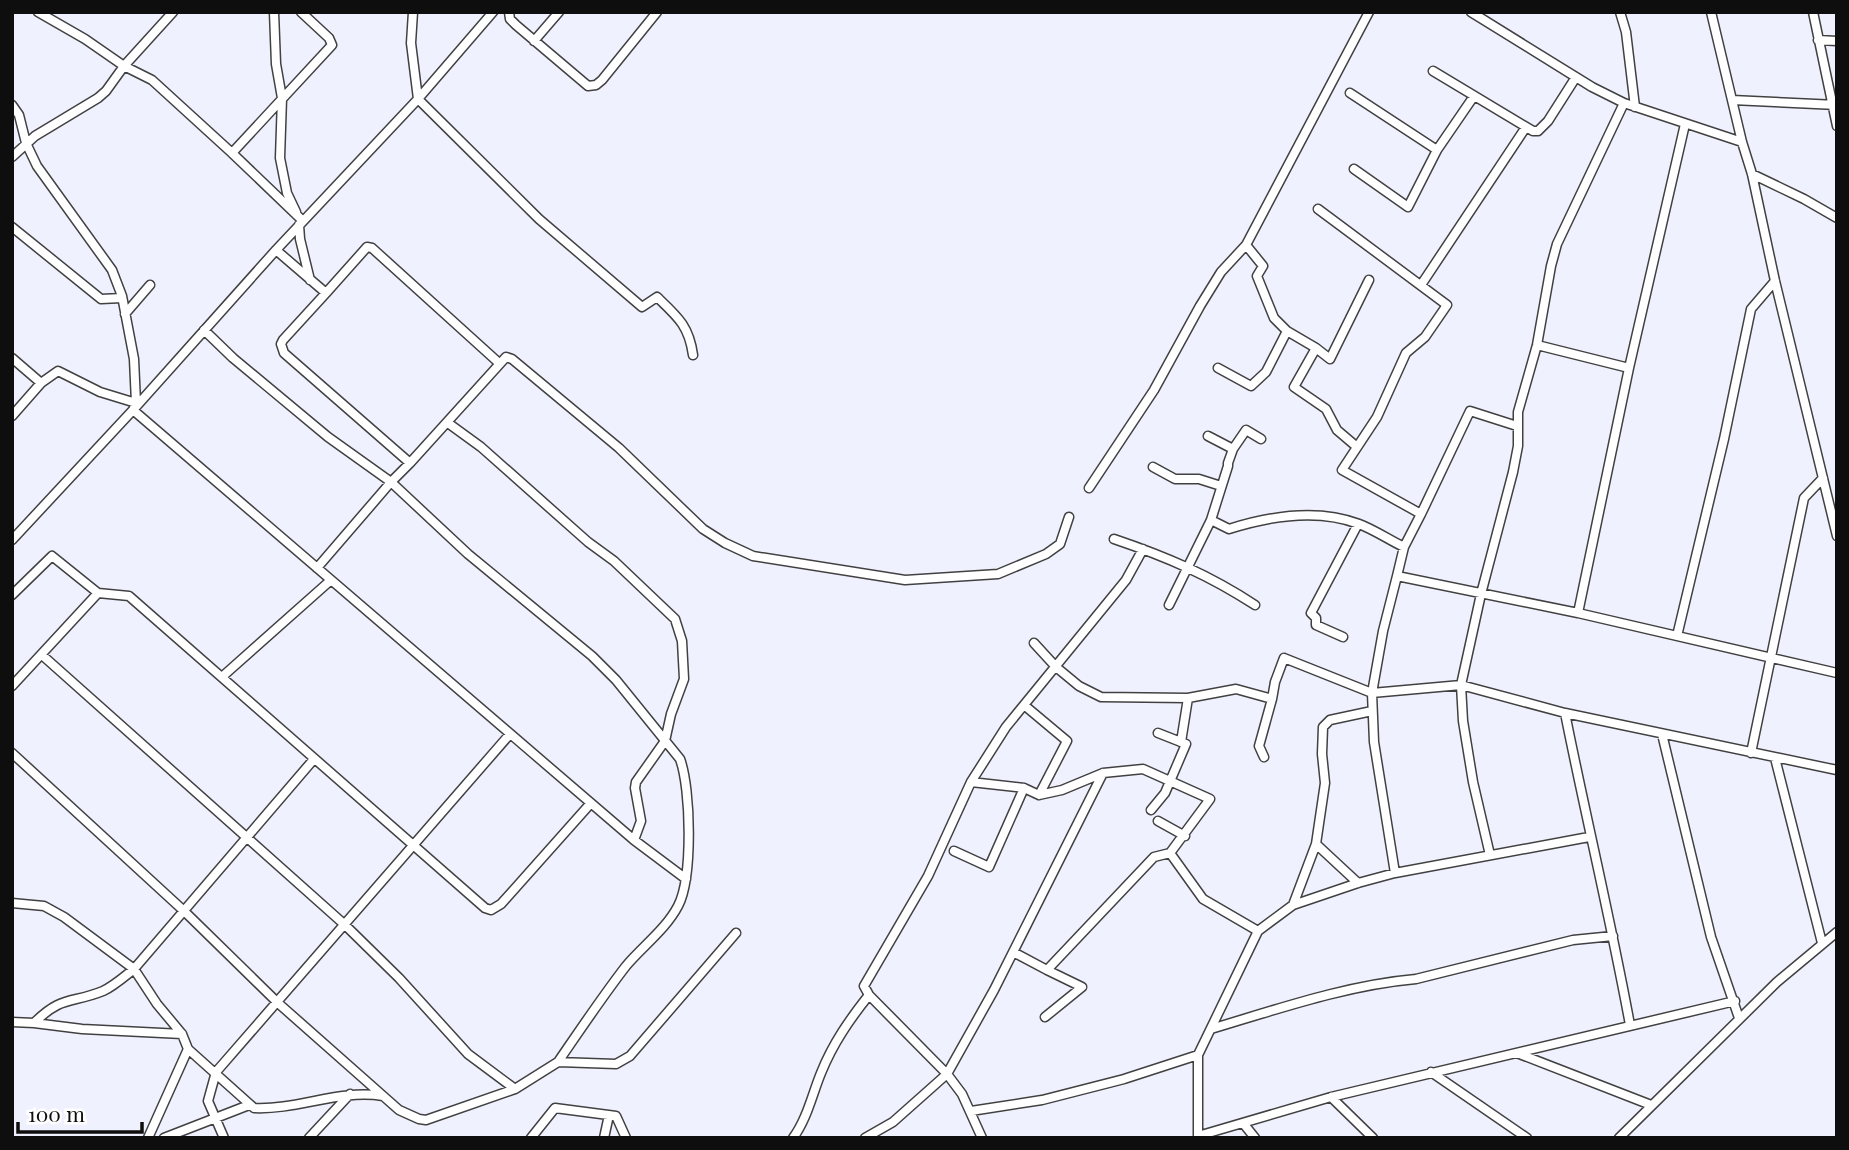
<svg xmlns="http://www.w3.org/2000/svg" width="1849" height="1150" viewBox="0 0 1849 1150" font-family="'Playfair Display',serif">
<rect width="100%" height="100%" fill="#f0f1fe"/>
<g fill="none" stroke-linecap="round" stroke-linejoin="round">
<defs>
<path id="minor" d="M173,12L124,66L152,80L232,153L303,221
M274,12L276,64L282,98L280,158L287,193L296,212
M413,12L411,43L418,99L539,219L642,307L657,297C678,317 689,326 693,355
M509,12L510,19L516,25L588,86L596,85L602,80L657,12
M1471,12L1592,87L1624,103L1742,142
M1620,12L1626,32L1635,107
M1711,12L1742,142L1752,174L1775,281L1837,536
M1813,12L1837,126
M1818,40L1837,41
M534,41L559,12
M1433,71L1533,131H1538L1548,121L1576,77
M1350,93L1437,150
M1732,100L1837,105
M12,105L19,115L26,143L37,166L112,270L122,296L134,359L136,403L133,410L634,840L686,879
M232,153L332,45L329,38L301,12
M12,157L35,136L98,98L106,91L124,66L85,39L38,12
M1354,169L1408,207L1437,150L1474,96
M1752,174L1804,199L1837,218
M1318,209L1447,305L1425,337L1406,353L1377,417L1342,470L1421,514L1404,547L1397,576L1578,613L1837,673
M299,225L300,239L310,280
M12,227L101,299L122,298
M1246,245L1263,266L1257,276L1274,318L1287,331L1316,348L1294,387L1326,409L1337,430L1357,447
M276,250L326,293L283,340L281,344L284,353L410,463L506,357L512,359L619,448L703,529L725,543L753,556L905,580L998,574L1046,554L1060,544L1069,517
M1421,285L1526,127
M326,293L367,247L372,248L499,363
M125,314L150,285
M204,330L233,358L328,437L391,482L468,554L592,656L616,680L680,759C691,789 693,877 678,906C666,929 643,946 626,966C602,997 580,1030 558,1062
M1537,345L1629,368
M1316,348L1330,359L1369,280
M12,358L41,383L12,416
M1218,368L1251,386L1266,372L1287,331
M41,383L58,371L100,392L136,403
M448,423L481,447L588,542L614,561L675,619L682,641L684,679L671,714L665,741L636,782L635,788L641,821L634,840
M1208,436L1233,449
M1153,467L1175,479H1199L1221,486
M1089,488L1154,390L1200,306L1221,272L1246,245L1369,12
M1421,514L1470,411L1517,426
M1211,520L1229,529C1270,516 1317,508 1359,524C1375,530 1389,540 1404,547
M1114,539C1167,557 1209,575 1255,605
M12,540L133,410L276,250L418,99L493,12
M317,568L391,482L410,463
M12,595L52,556L98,593
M1169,605L1211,520L1228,466V463L1233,449L1246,430L1261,439
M1578,613L1629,368L1685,124
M1677,636L1724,439L1751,309L1775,281
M1343,637L1316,625V618L1311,613L1358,524
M1034,643L1056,667L1079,686L1101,697L1188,698L1236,689L1272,699L1275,682L1284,658L1372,693L1461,685L1565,713L1837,770
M42,655L345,925L399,978L468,1054L515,1089L558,1062L616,1064L630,1056L736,933
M223,676L331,580
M12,686L98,593L129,596L485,908L491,910L501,904L591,803
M1024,705L1067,741L1039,795
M1565,713C1586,818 1611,921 1630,1025
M1662,734L1711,937L1739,1018
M1181,742L1188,698
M12,753L184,911L278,1003L399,1110L419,1119L426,1120L515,1089
M1751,753L1804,498L1823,478
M1264,757L1259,746L1272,699
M1775,758L1822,943
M971,782L1024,788L1039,795L1062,790L1103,773L1143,769L1210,799L1170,853L1154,857L1047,970L1013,952
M1151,810L1165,793L1186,744L1158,733
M1158,821L1185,836
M1316,844L1358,883
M954,851L989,867L1024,788
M1170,853L1203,899L1258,931
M1490,855L1473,782L1463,721L1461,685L1481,594L1513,472L1518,446V412L1537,345L1551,266L1557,244L1624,103
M1395,873L1374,742L1372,693L1383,631L1397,576
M12,903L44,906L64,917L134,969L157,1004L182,1034L188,1049L254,1108C298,1110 339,1089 383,1096
M1293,905L1358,883L1395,873L1589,837
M1045,1017L1082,987L1047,970
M12,1022L34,1023
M1211,1029C1278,1009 1347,985 1416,979L1573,940L1613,936
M182,1034L82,1029L34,1023C62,995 71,1004 103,991C114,986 125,976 134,969L314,759
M1517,1053L1651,1105
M1431,1072L1527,1138
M1331,1097L1373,1138
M971,1111L1042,1100L1124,1079L1198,1055
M1243,1123L1255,1138
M1198,1136L1331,1097L1735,1001
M148,1138L188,1049
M164,1138L249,1105
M224,1138L208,1101L216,1072L510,734
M309,1138L350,1094
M531,1138L555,1108L616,1116L626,1138
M604,1138L609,1115
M793,1138C807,1119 812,1095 821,1073C833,1043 850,1019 869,995
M865,1138L893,1122L947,1074L994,990L1103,773
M982,1138L962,1094L947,1074L869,995L864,986L928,876L971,782L1006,727L1126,580L1143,549
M1198,1138V1055L1258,931L1293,905L1316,844L1325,783L1322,754L1323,727L1330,720L1372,711
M1619,1138L1777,982L1837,932"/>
</defs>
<use href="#minor" stroke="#414141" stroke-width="11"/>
<use href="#minor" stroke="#fff" stroke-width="8"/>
</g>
<rect width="1849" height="1150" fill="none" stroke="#0e0e0e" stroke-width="28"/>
<path d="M18 1122v10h124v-10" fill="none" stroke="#0e0e0e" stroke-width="3.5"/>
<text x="28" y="1122" font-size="21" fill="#0e0e0e" stroke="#ffffff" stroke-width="5" paint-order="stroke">100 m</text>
</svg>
